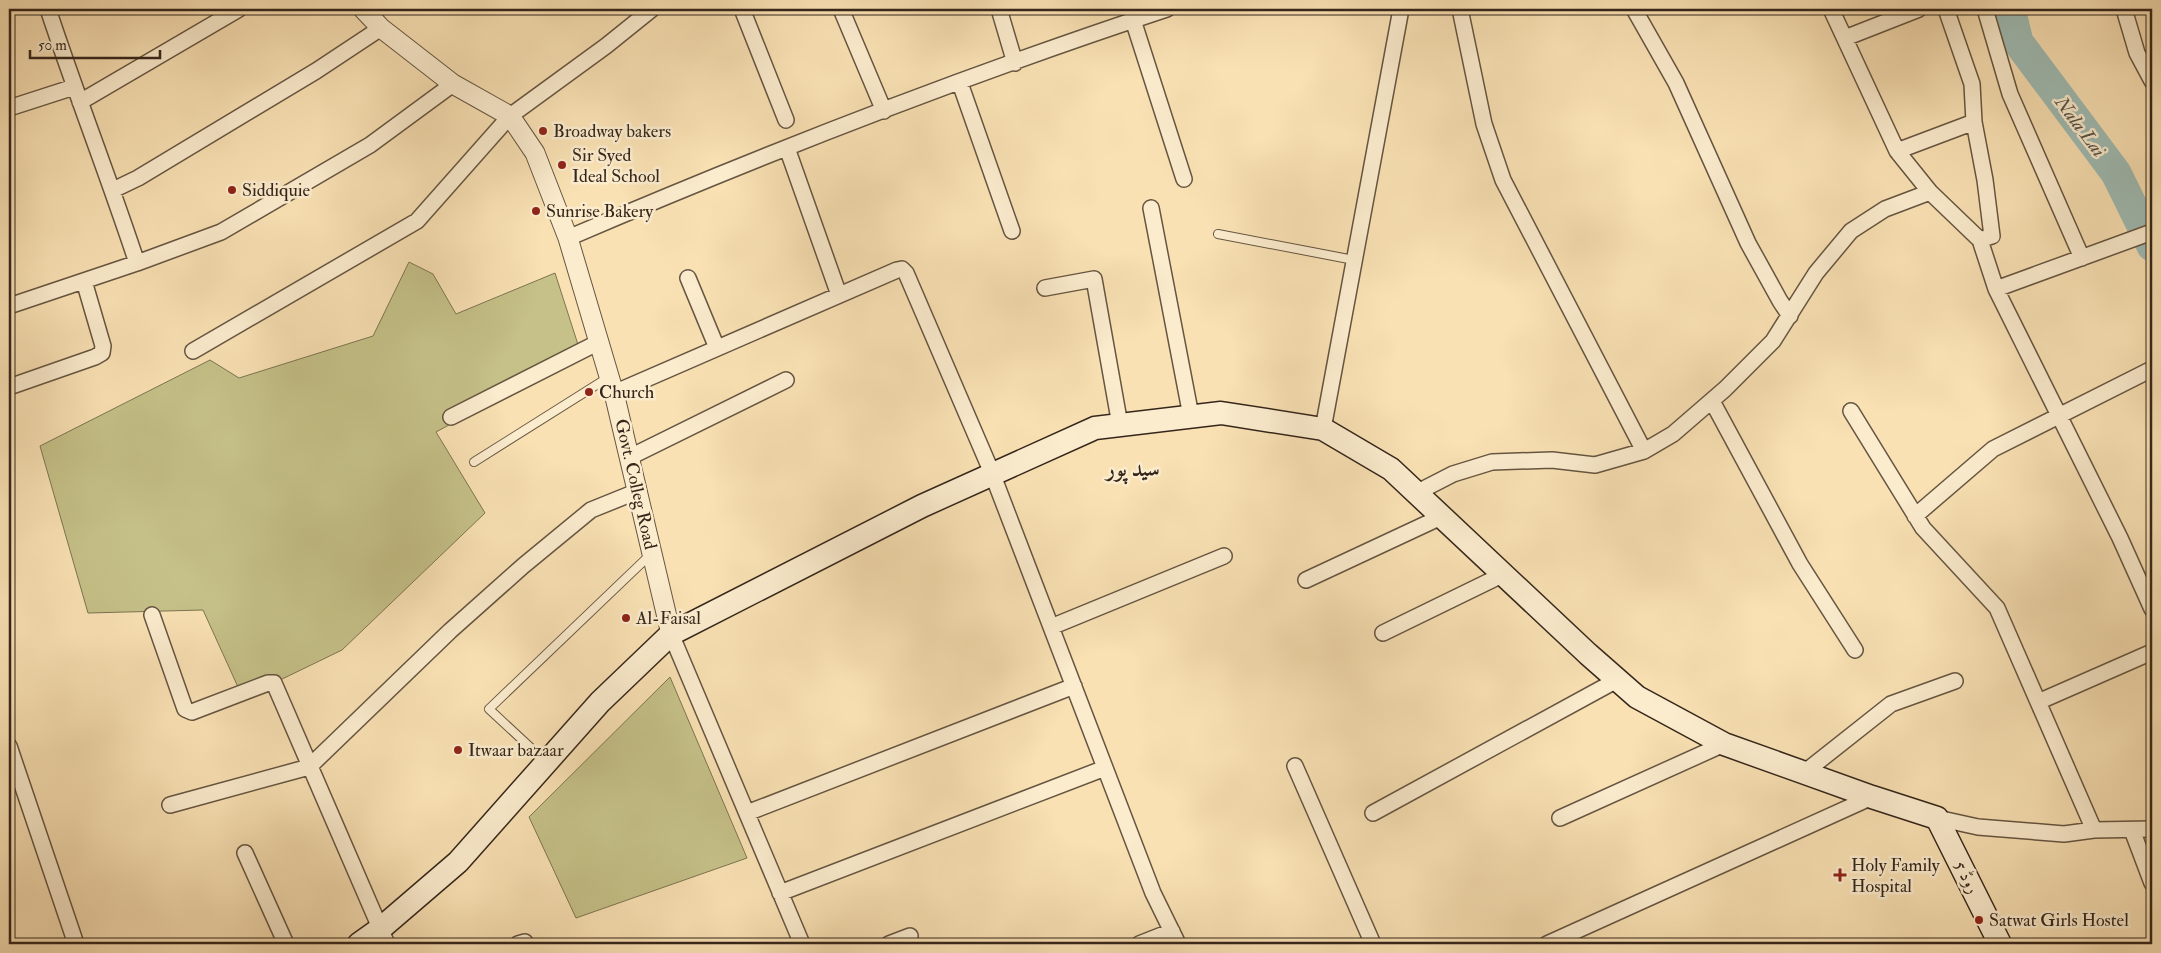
<svg xmlns="http://www.w3.org/2000/svg" width="2161" height="953" viewBox="0 0 2161 953" font-family="'IM FELL Double Pica',Amiri,serif">
<rect width="100%" height="100%" fill="#f9e1b4"/>
<filter id="stains"><feTurbulence type="fractalNoise" baseFrequency=".004" numOctaves="4"/><feColorMatrix values="0 0 0 0 .2 0 0 0 0 .09 0 0 0 0 .02 0 0 0 .5 -.17"/></filter>
<radialGradient id="worn" r=".72"><stop offset=".6" stop-color="#630" stop-opacity="0"/><stop offset="1" stop-color="#630" stop-opacity=".3"/></radialGradient>
<path fill="#c5c188" stroke="#7d7452" d="M409,262L433,274L456,314L555,273L581,354L436,432L485,513L342,650L243,698L203,610L88,613L40,446L210,360L239,378L373,336Z
M670,677L747,858L576,918L529,817Z"/>
<g fill="none" stroke-linecap="round" stroke-linejoin="round">
<path stroke="#9fbcb4" stroke-width="31" d="M2010,9L2018,42L2116,173L2152,246"/>
<defs>
<path id="service" d="M1218,234L1354,260
M474,462L609,377
M545,761L489,709L651,554"/>
<path id="minor" d="M48,9C76,94 109,178 137,263
M742,9L786,120
M841,9L884,111
M999,9L1015,63
M1460,9L1484,124L1503,180L1644,451
M1634,9L1676,83L1748,243L1780,301L1790,316
M1831,9L1897,151L1930,192L1980,240L1996,289L2120,538L2152,609
M1946,9L1972,84L1974,122L1985,180L1992,236L1980,240
M1985,9L2010,94L2082,258
M2124,9L2137,53L2152,81
M1133,20L1184,179
M1845,38L1919,9
M960,83L1012,231
M80,102L239,9
M9,108L74,87
M787,148L839,295
M1897,151L1974,122
M113,190L138,178L316,71L381,28
M1151,208L1191,416
M568,238C764,154 964,76 1167,9
M688,278L717,348
M1045,288L1094,279L1120,425
M1996,289L2152,232
M9,306L137,263L221,232L370,145L453,84
M193,351L417,221L510,116L606,46L652,9
M9,387L95,357L102,353L103,346L84,281
M614,393L897,270L902,269L906,273L992,473L1153,893L1178,944
M1712,401L1800,564L1855,650
M1851,411L1923,528L1997,608L2094,830
M451,417L599,342
M1323,429L1401,9
M630,457L786,380
M1416,493L1453,474L1492,462L1552,460L1595,465L1644,451L1673,434L1725,389L1773,341L1816,273L1851,231L1885,209L1930,192
M1915,516L1993,449L2152,369
M1306,580L1441,517
M152,615L185,709L192,712L268,683H274L387,944
M1051,627L1224,556
M1383,633L1502,575
M671,634L802,944
M2038,702L2152,652
M9,746L76,944
M1295,766L1373,944
M1805,772L1891,704L1955,681
M170,805L309,767L450,631L523,566L591,510L638,491
M747,813L1074,686
M1373,813L1617,680
M1560,818L1724,744
M1937,818L1978,827L2064,834L2094,830L2152,829
M2132,830L2152,883
M245,853L286,944
M780,893L1105,768
M518,944L525,942L526,944
M889,944L910,936
M1139,944L1172,931
M1547,944L1872,797"/>
<path id="tertiary" d="M363,9L381,28L453,84L510,116L535,153L568,238L614,393L671,634"/>
<path id="secondary" d="M359,944L380,929L458,862L600,702L671,634L922,506L1095,428L1221,413L1323,429L1391,469L1588,654L1637,697L1724,744L1872,797L1937,818L2000,944"/>
</defs>
<use href="#service" stroke="#665541" stroke-width="10"/>
<use href="#minor" stroke="#665541" stroke-width="18"/>
<use href="#tertiary" stroke="#665541" stroke-width="21"/>
<use href="#secondary" stroke="#35261b" stroke-width="25"/>
<use href="#service" stroke="#fbecce" stroke-width="8"/>
<use href="#minor" stroke="#fbecce" stroke-width="15"/>
<use href="#tertiary" stroke="#fbecce" stroke-width="19"/>
<use href="#secondary" stroke="#fbecce" stroke-width="22"/>
</g>
<g fill="#8f2418" stroke="#fbecce" stroke-width="2">
<circle cx="543" cy="131" r="5"/>
<circle cx="562" cy="165" r="5"/>
<circle cx="232" cy="190" r="5"/>
<circle cx="536" cy="211" r="5"/>
<circle cx="589" cy="392" r="5"/>
<circle cx="626" cy="618" r="5"/>
<circle cx="458" cy="750" r="5"/>
<path d="M1837.5 867.5h5v5h5v5h-5v5h-5v-5h-5v-5h5z"/>
<circle cx="1979" cy="920" r="5"/>
</g>
<g text-anchor="middle" stroke-width="5" stroke-linejoin="round" paint-order="stroke">
<g font-size="18" fill="#35261b" stroke="#fbecce" text-anchor="start">
<text x="553" y="137">Broadway bakers</text>
<text x="572" y="161">Sir Syed<tspan x="572" dy="21">Ideal School</tspan></text>
<text x="242" y="196">Siddiquie</text>
<text x="546" y="217">Sunrise Bakery</text>
<text x="599" y="398">Church</text>
<text x="636" y="624">Al-Faisal</text>
<text x="468" y="756">Itwaar bazaar</text>
<text x="1851" y="871">Holy Family<tspan x="1851" dy="21">Hospital</tspan></text>
<text x="1989" y="926">Satwat Girls Hostel</text>
</g>
<g font-size="18" fill="#35261b" stroke="#fbecce">
<text transform="translate(636 484) rotate(77)" y="6">Govt. Colleg Road</text>
<text transform="translate(1967 877) rotate(63)" y="6">روڈ 5</text>
</g>
<g font-size="19" font-style="italic" fill="#555349" stroke="#fbecce">
<text transform="translate(2081 126) rotate(53)" y="7">Nala Lai</text>
</g>
<g font-size="22" font-weight="bold" fill="#35261b" stroke="#fbecce">
<text x="1133" y="476">سید پور</text>
</g>
</g>
<rect width="2161" height="953" fill="none" stroke="#f9e1b4" stroke-width="30"/>
<rect x="10" y="10" width="2141" height="933" fill="none" stroke="#35261b" stroke-width="2.5"/>
<rect x="15" y="15" width="2131" height="923" fill="none" stroke="#35261b"/>
<path d="M30 50v8h130v-8" fill="none" stroke="#35261b" stroke-width="2.5"/>
<text x="38" y="50" font-size="15" fill="#35261b" stroke="#fbecce" stroke-width="4" paint-order="stroke">50 m</text>
<rect width="100%" height="100%" filter="url(#stains)"/>
<rect width="100%" height="100%" fill="url(#worn)"/>
</svg>
